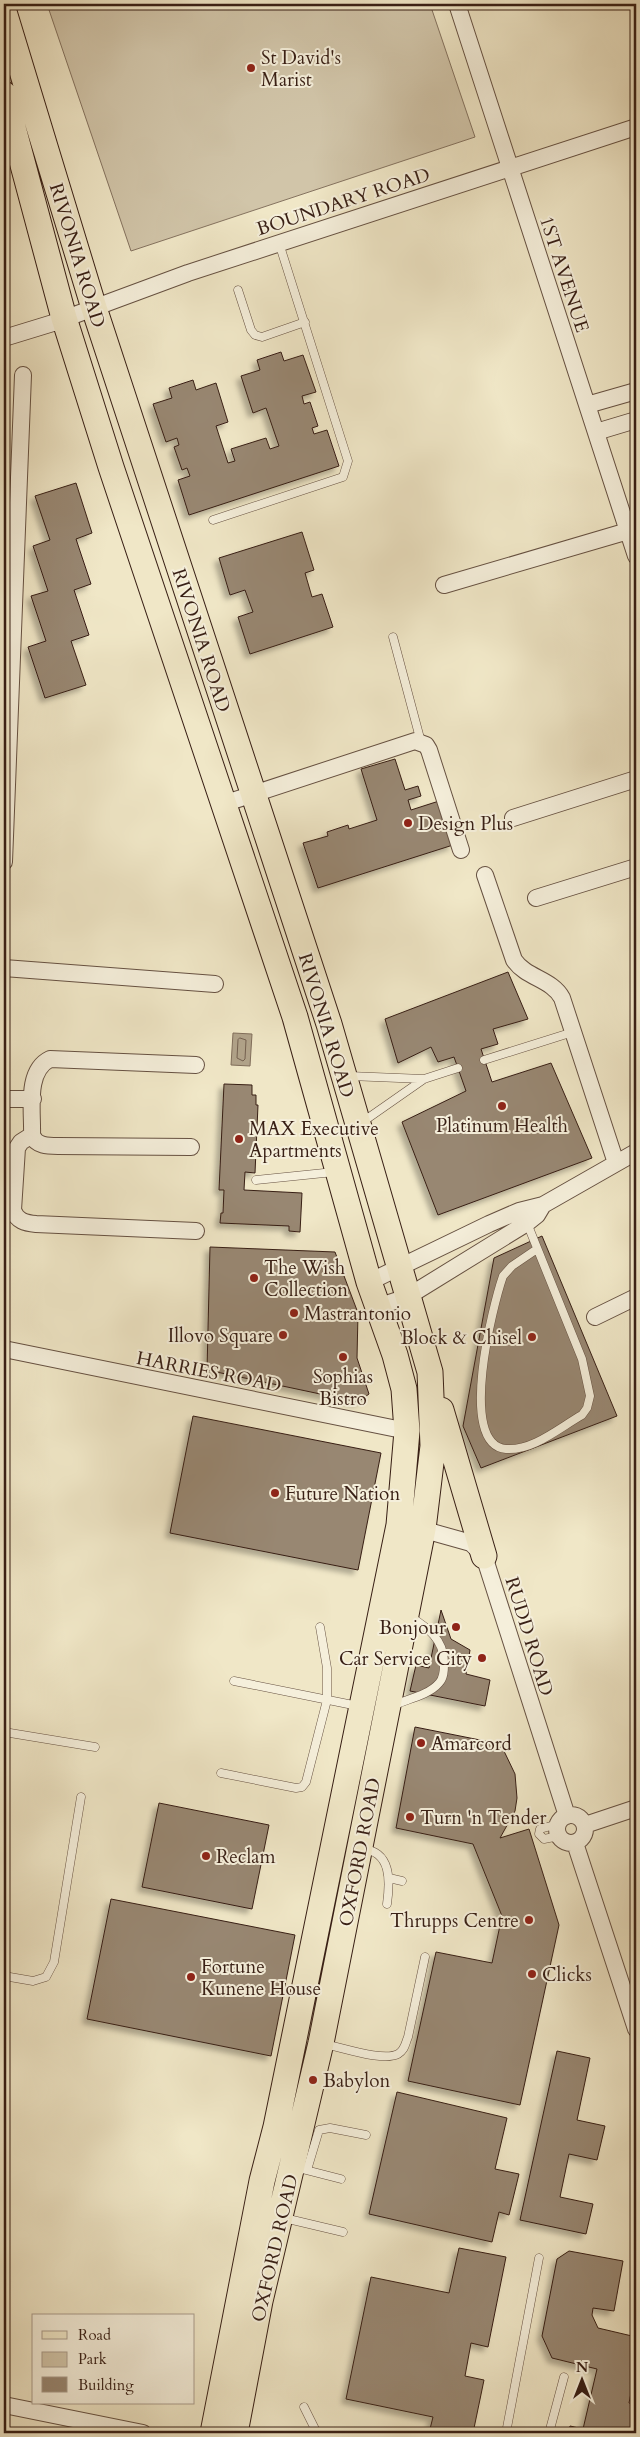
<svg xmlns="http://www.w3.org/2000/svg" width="640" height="2437" viewBox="0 0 640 2437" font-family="Cardo,serif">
<defs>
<filter id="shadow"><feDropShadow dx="-4.5" dy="4.5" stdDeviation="2.5" flood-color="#0004"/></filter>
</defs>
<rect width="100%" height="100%" fill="#f0e7c7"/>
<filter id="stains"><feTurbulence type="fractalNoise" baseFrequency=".004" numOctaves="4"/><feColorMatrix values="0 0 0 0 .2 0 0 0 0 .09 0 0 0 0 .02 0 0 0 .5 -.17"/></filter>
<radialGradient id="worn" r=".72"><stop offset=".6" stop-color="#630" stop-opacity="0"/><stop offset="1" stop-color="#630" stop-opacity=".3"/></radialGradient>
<path fill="#d1c5a9" stroke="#84725f" d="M47,4H430L475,137L131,251Z"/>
<path fill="#b1a38a" stroke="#816e5b" d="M233,1033L252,1034L250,1066L231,1065Z"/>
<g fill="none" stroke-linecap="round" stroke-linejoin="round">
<path stroke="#746150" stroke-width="1" d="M240,1038L246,1040L245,1059L243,1061L237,1058L238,1040Z"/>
</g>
<path fill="#988772" stroke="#381f15" filter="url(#shadow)" d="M281,352L284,361L303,355L316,392L302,396L304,404L310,402L318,426L312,428L314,434L327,430L339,466L189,515L178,480L190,476L187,468L182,470L174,447L179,445L177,438L166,442L153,404L172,398L169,388L193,380L196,390L216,383L228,422L216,426L228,463L235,461L231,449L266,438L270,449L279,446L266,408L253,413L241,376L260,370L257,360Z
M76,483L92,533L76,539L91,584L74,590L89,635L71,641L86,685L45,698L28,647L46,641L31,596L48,591L33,546L50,540L35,496Z
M302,532L314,570L305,573L312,597L322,594L333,627L250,654L238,617L253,612L245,590L230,595L219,558Z
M395,759L405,790L418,786L421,796L408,800L411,810L439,801L453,845L318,888L303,843L328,836L327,832L348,825L349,829L377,820L361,769Z
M508,972L528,1019L493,1029L498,1044L481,1049L492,1082L551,1063L592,1158L438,1215L402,1122L466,1091L454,1057L438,1062L431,1047L398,1063L385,1019Z
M224,1084L252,1085V1095H256V1105H258L255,1173L245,1172L244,1190L302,1193L300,1232L289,1231V1226L220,1223L221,1213H223L224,1190H219Z
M542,1236L617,1416L481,1468L463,1426L494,1258Z
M210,1247L335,1252L358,1313L357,1358L369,1394L358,1402L207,1370Z
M193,1416L381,1453L358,1570L170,1533Z
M441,1610L451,1639L470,1650L466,1674L490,1680L485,1706L410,1691L416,1665L429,1668Z
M415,1727L495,1743L503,1749L515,1774L517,1798L515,1811L500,1838L529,1829L559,1925L520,2105L408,2081L436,1952L492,1963L502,1916L473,1844L396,1828Z
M159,1803L269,1825L252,1909L142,1887Z
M111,1899L295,1935L271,2056L87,2019Z
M557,2051L590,2058L577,2120L605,2126L597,2160L569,2154L560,2197L593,2204L586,2234L520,2220Z
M397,2092L507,2118L495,2169L519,2174L509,2215L499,2212L492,2242L369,2214Z
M459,2248L506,2257L488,2347L471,2343L465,2376L484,2380L473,2433H429L433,2417L346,2399L371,2277L449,2293Z
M569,2251L623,2261L614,2311L593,2308L592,2315L598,2328L632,2336L636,2334V2384L633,2383L629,2403L636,2405L633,2433H568L570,2426L583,2429L597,2369L552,2358L542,2336L557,2259Z"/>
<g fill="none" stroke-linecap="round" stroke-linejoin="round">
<defs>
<path id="service" d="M238,290L251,330L255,335L262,337L305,322
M213,520L343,477L348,461L279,243
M393,637L421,742
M484,1060L573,1032
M349,1076L424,1079
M361,1123L424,1079L458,1068
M256,1180L334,1172
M527,1223L582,1359L590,1396L587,1408L582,1415C559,1428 533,1451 506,1449C457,1445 493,1305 503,1276L512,1266L537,1249
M234,1681L358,1706
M394,1705C408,1699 429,1695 439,1683C444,1678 444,1670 444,1664C445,1640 427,1627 409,1616
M4,1732L95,1747
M221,1773L296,1788L302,1787L306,1782L327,1700V1668L320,1627
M558,1824L540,1829L539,1834L544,1839L559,1836
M362,1849C392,1851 390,1882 387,1904
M389,1878L402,1881
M4,1976L33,1981L46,1977L54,1962L81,1797
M324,2044C341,2047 383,2062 398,2054C405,2050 405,2044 408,2037L425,1957
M302,2169L341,2179
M307,2170L319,2130L330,2128L366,2135
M284,2218L343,2232
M304,2407L315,2429L314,2433
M506,2433L539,2258
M549,2433L564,2377"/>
<path id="minor" d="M457,4L636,556
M4,338L53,323L188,273L636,127
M587,405L636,391
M596,432L636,420
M444,585L628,531
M223,804L415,741L426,745L429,750L461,850
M513,818L636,779
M4,862L23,375
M485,875L514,960C526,978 552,979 562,998L616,1163
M536,898L636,867
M4,968L215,984
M4,1099H33
M32,1135L21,1142L17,1148L13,1210C17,1221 25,1223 36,1224L196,1231
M191,1147L58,1146C48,1146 36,1146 32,1135C33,1112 25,1071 50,1059L196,1065
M369,1282L489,1224L519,1211L543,1205L636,1152
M377,1307L407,1297L527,1223L537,1215L543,1205
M595,1317L636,1297
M4,1349L407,1431
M414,1527L471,1543L484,1556L567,1816
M557 1829a14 14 0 1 1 28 0a14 14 0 1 1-28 0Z
M585,1825L636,1808
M575,1843L636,2029
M4,2405L143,2433"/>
<path id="primary" d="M4,12L94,308L329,1024L430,1372L433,1446L423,1529L321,2043L260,2301L235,2433
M4,94L64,318L111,467L295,1017L369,1282L395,1355L404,1389L407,1431L399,1525L276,2127L262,2181L213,2433
M441,1410L484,1556"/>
</defs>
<use href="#service" stroke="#665142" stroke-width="9"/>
<use href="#minor" stroke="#665142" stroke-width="18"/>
<use href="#primary" stroke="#381f15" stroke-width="27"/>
<use href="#service" stroke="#f5efdb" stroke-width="8"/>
<use href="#minor" stroke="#f5efdb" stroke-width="16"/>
<use href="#primary" stroke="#f0e7c7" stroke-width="25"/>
</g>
<g fill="#8f2418" stroke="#f5efdb" stroke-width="2">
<circle cx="251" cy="68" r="5"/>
<circle cx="408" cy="823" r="5"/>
<circle cx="502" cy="1106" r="5"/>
<circle cx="239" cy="1139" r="5"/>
<circle cx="254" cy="1278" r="5"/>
<circle cx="294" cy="1313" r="5"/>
<circle cx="283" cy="1335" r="5"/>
<circle cx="532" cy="1337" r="5"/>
<circle cx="343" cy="1357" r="5"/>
<circle cx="275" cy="1493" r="5"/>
<circle cx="456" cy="1627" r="5"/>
<circle cx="482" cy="1658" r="5"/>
<circle cx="421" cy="1743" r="5"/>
<circle cx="410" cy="1817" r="5"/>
<circle cx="206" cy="1856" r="5"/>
<circle cx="529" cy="1920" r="5"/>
<circle cx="532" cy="1974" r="5"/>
<circle cx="191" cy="1977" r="5"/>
<circle cx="313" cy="2080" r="5"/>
</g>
<g text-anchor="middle" stroke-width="4" stroke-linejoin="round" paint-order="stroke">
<g font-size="19" fill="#381f15" stroke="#f5efdb" text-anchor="start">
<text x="261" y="64">St David's<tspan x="261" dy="22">Marist</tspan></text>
<text x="418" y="830">Design Plus</text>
<text x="502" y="1132" text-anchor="middle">Platinum Health</text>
<text x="249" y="1135">MAX Executive<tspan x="249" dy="22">Apartments</tspan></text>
<text x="264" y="1274">The Wish<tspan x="264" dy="22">Collection</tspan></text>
<text x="304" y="1320">Mastrantonio</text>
<text x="273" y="1342" text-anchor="end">Illovo Square</text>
<text x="522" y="1344" text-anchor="end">Block &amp; Chisel</text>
<text x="343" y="1383" text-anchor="middle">Sophias<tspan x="343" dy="22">Bistro</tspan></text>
<text x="285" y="1500">Future Nation</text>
<text x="446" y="1634" text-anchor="end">Bonjour</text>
<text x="472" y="1665" text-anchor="end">Car Service City</text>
<text x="431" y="1750">Amarcord</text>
<text x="420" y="1824">Turn 'n Tender</text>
<text x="216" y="1863">Reclam</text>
<text x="519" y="1927" text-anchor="end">Thrupps Centre</text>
<text x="201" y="1973">Fortune<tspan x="201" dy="22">Kunene House</tspan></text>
<text x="542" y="1981">Clicks</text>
<text x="323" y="2087">Babylon</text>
</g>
<g font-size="19" fill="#381f15" stroke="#f5efdb">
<text transform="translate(343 201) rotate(-18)" y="7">BOUNDARY ROAD</text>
<text transform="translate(78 255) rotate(73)" y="7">RIVONIA ROAD</text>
<text transform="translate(565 274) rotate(72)" y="7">1ST AVENUE</text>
<text transform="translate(202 640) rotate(72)" y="7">RIVONIA ROAD</text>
<text transform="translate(327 1025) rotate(73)" y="7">RIVONIA ROAD</text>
<text transform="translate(209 1371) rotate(11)" y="7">HARRIES ROAD</text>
<text transform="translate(530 1636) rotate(73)" y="7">RUDD ROAD</text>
<text transform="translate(359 1852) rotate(-79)" y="7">OXFORD ROAD</text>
<text transform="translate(274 2248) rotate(-77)" y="7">OXFORD ROAD</text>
</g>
</g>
<rect width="640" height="2437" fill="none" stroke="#f0e7c7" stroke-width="20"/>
<rect x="5" y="5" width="630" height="2427" fill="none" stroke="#381f15" stroke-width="2.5"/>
<rect x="10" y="10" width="620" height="2417" fill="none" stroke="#381f15"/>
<rect x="32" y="2314" width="162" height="90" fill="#f5efdb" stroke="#a99c8c"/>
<rect x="42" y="2331" width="25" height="8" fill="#f0e7c7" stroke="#a99c8c"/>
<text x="78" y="2340" font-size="15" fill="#381f15">Road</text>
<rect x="42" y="2352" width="25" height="15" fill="#d1c5a9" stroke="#a99c8c"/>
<text x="78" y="2364" font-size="15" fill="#381f15">Park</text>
<rect x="42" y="2377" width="25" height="15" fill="#988772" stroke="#a99c8c"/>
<text x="78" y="2390" font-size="15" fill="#381f15">Building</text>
<g transform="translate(582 2380)" stroke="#f5efdb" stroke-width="4" paint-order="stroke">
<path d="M0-4L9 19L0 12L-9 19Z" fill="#381f15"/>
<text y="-8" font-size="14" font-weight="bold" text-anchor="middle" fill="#381f15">N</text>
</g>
<rect width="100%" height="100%" filter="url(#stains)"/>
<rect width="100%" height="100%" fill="url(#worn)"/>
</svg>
